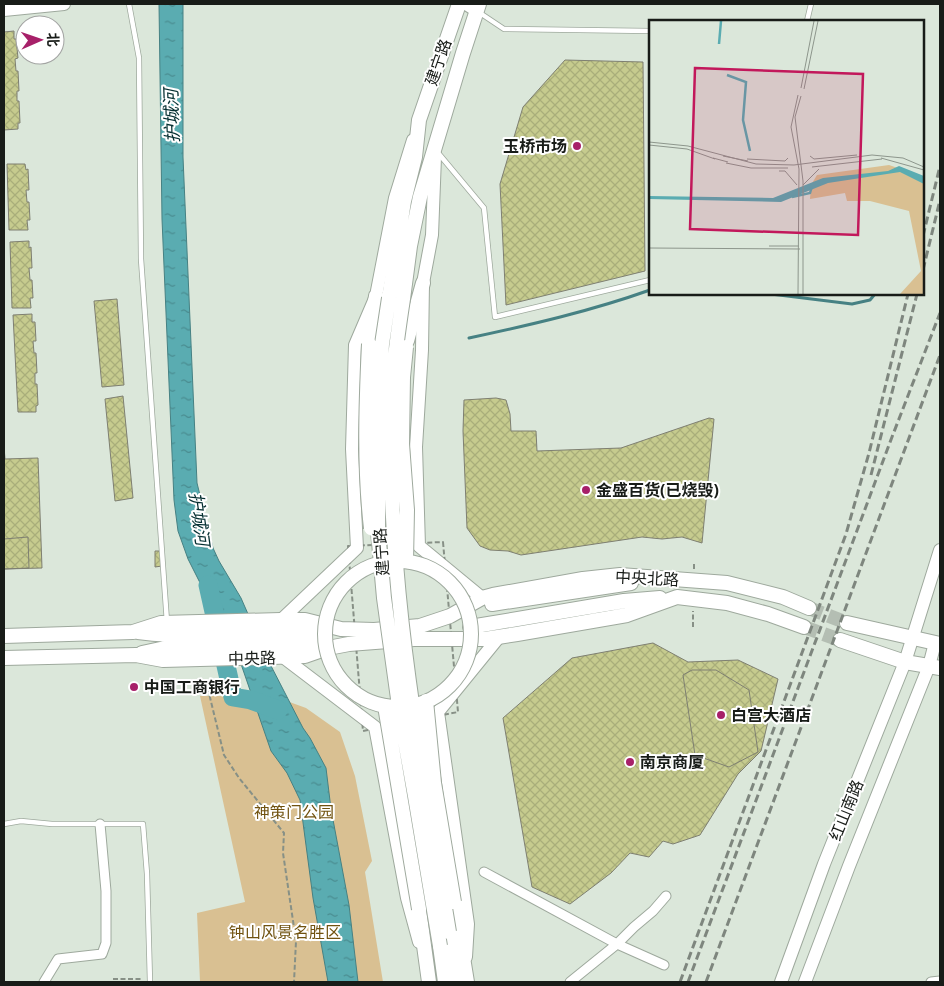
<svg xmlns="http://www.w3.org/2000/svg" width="944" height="986" viewBox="0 0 944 986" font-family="'Noto Sans','Noto Sans SC',sans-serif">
<defs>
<pattern id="water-ripples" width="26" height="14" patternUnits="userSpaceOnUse" patternTransform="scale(1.25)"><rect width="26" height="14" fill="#5aacb1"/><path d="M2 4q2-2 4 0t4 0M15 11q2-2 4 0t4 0" fill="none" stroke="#498b8f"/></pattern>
<pattern id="building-cross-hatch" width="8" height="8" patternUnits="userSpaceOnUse" patternTransform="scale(1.25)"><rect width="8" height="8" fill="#c6cb8e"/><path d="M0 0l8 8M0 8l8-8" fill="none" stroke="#a9ae7a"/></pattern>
</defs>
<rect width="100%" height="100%" fill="#dbe7da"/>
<path fill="#d9c092" d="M236,691L243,696H262L284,700L306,708L340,732L355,776L372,861L365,872L383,982H200L197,913L245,902L200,696H231Z"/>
<path fill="url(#water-ripples)" stroke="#468183" d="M159,4H183V157L197,483L213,548L219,561L241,598L269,662L303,728L310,738L326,768L331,809L349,905L358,982H328L313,898L300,800L287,773L271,751L241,664L188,559L178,531L174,500L162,219Z"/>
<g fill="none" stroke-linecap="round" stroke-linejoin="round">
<path stroke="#468183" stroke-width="3" d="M771,294L852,304L870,300L875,294
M469,338C530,325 591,311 650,290"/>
<path stroke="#5aacb1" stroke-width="19" d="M208,585L233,697L251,700L278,710"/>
</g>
<path fill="url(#building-cross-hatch)" stroke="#7e7f71" d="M14,31V39H16L18,58L15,59L16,71H18L19,91H17V101H19L20,123H18V129L4,130V32Z
M565,60L643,62L645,271L506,305L500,184L523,107Z
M7,164H25L26,170L28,169L29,190H26L27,202H29L30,220H27L28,230H9Z
M29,241V248L31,247L32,268H29L30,280H32L33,298H30L31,308H12L10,242Z
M117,299L124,385L102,387L94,301Z
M32,314V322H35L36,341H33L34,353H36L37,373H35V384H37L38,405L36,406V412H18L13,315Z
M123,396L133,498L115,501L105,399Z
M496,398L506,400L510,414L511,431H536L537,451L621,448L709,418L714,419L702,543L682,537L662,539L642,537L521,555L508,551L490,550L480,546L467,528L463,431L464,400Z
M4,447L5,459L38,458L42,568L4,569Z
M28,537L29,568L4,569V539Z
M155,551H161L162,566L155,567Z
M653,643L688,662L738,660L778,679L761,751L738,774L700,835L673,844L663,841L649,857L630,853L611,873L570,904L532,887L503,718L572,658Z
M692,670H716L749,690L758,752L729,767L695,755L683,675Z"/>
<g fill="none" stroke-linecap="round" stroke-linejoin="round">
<path stroke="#b4beb3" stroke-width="14" stroke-dasharray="14 7" stroke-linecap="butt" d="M809,608L847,623
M804,627L840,640"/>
<defs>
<path id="lane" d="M129,4L139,58L141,259L167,622
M480,13L504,29L650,31
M807,21L811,4
M439,154L484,208L495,317L650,280
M4,824L21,821L52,824H143L147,874L150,982"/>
<path id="street" d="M484,872L617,944L664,965
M44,982L58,959L102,954L106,943V891L100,824
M570,982L617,944L634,927L653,911L666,896
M931,982L940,981"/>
<path id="secondary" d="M466,4L477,11
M4,10L64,4
M435,157L432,235L423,283L422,350L416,447L419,546L482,598
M281,620L357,548L352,449L355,345L376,296L395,198L413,140
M283,657L375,727L407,898L419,942
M466,957L468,924L438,712L499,637
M781,982L824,864L905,662L940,550
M805,982L849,866L929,666L935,643"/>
<path id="primary" d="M389,298L404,201L415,157L419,120L459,4
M403,299L410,246L420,197L463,53L479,4
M407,341L423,283
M369,344L376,296
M492,604L631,583
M847,623L940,644
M470,627L624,601L660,598
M138,632C200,640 263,633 325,631
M4,636L133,632L161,623L281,620H305L341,629L374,630L420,626L450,616L482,598L493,595L583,579L620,575L727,583L783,597L809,608
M840,640L905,662L940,668
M142,653L165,648L325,644
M4,658L136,655L163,660L305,656L328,648L349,644L414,639H485L517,634L627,615L677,597L727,603L768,614L804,627
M454,902L467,982
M419,909L429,982
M449,932L457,982
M440,946L445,982"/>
</defs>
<use href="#lane" stroke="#9ea99d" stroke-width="6"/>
<use href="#street" stroke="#9ea99d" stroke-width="11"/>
<use href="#secondary" stroke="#9ea99d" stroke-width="14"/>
<use href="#primary" stroke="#9ea99d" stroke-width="16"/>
<path stroke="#879086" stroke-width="2" stroke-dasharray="5 2.5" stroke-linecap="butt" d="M443,542L458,712L363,731L348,546Z
M694,569V562
M693,627V611
M206,681L224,755L239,778L284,833L283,853L296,941L294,982
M113,979H143"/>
<use href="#lane" stroke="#fff" stroke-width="4.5"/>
<use href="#street" stroke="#fff" stroke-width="9"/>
<use href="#secondary" stroke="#fff" stroke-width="12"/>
<use href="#primary" stroke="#fff" stroke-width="14"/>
<path stroke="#7e867e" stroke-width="3" stroke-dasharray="8 4" stroke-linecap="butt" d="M923,236L940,166
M923,270L940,200
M871,475L917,294
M680,982L846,534L869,453L908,294
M688,982L892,437L940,313
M706,982L940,355"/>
<defs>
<path id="primary-bridge" d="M389,298L382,344L379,391L378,531L384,598L400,713L415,796L440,946
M403,299C399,325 395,352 393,378C382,564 419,749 449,932
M369,344C366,406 364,467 371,528
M406,347L403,377L402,444L407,510L406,561
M325 634a73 73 0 1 1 146 0a73 73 0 1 1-146 0Z
M426,701L434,783L454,902
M385,706L419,909"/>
</defs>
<use href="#primary-bridge" stroke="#9ea99d" stroke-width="16" stroke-linecap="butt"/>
<use href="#primary-bridge" stroke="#fff" stroke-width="14"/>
</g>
<g fill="#a72069" stroke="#fff" stroke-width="2">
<circle cx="577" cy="146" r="5"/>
<circle cx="586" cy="490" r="5"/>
<circle cx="134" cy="687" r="5"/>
<circle cx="721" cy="715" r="5"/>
<circle cx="630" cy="762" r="5"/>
</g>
<g text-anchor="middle" stroke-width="4" stroke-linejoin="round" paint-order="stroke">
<g font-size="16" fill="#181c18" stroke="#fff">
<text transform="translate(438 62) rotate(-71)" y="6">建宁路</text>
<text transform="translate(381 552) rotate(-94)" y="6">建宁路</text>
<text transform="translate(647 578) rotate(3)" y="6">中央北路</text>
<text transform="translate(252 658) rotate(-1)" y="6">中央路</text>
<text transform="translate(846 810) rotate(-68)" y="6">红山南路</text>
</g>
<g font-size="16" font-weight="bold" fill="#181c18" stroke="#fff" text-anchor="start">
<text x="567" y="152" text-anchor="end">玉桥市场</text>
<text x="596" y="496">金盛百货(已烧毁)</text>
<text x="144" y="693">中国工商银行</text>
<text x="731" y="721">白宫大酒店</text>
<text x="640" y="768">南京商厦</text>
</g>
<g font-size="16" fill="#70520f" stroke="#fff">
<text x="294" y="818">神策门公园</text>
<text x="285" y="938">钟山风景名胜区</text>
</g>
<g font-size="18" font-style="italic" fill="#063032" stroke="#fff">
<text transform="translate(172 116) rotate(-92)" y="6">护城河</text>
<text transform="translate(199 519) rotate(82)" y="6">护城河</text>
</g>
</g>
<g transform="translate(649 20)">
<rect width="275" height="275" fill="#dbe7da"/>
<path d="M240,145L275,157V274H251L272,251L260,191L221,181H198L196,173L161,179L162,165L168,155Z" fill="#d9c092"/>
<path d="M250,146L275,156V164L251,152L179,163L132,182L0,179V176L124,178L174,158L239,151Z" fill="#5aacb1"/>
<path fill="none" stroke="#5aacb1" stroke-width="2.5" d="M70,24L72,1M78,55L97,62L94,100L101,131M143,177L161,173L163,166"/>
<path fill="none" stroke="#8d968c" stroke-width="1" d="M152,68L165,1M155,69L169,1M149,75L142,107L150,149L149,274M152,76L146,97L154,161V274M0,122L39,126L107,144L145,145L223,135L254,138M0,125L38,129L66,139M74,136L99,141M161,136L165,139L208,135M64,138L79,142M232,138L275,150M254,138L275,147M98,139L136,141L139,138M77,143L102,148H139M163,147L233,139M130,151H136L148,165M154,165L170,149M120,226H150M0,228L151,229"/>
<path fill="#c2185b" fill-opacity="0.15" stroke="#c2185b" stroke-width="2.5" d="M46,48L214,54L209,215L41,209Z"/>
<rect width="275" height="275" fill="none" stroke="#181c18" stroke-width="2.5"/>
</g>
<rect width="944" height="986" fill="none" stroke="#181c18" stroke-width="10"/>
<g transform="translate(40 40) rotate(88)"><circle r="24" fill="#ffffff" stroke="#a3a4a3"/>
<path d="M0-4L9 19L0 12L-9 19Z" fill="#a72069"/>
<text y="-8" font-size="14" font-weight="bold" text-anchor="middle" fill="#181c18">北</text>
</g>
</svg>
